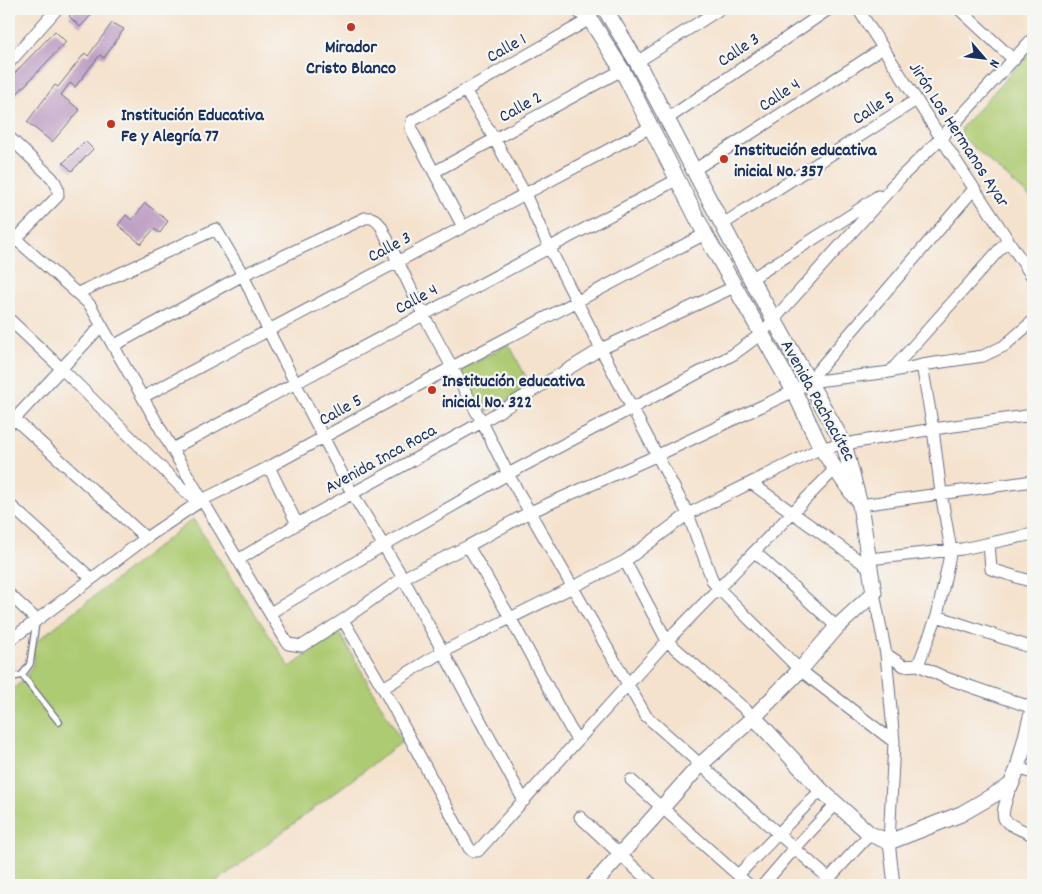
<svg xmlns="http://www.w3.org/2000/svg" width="1042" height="894" viewBox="0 0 1042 894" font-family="Dekko,sans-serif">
<rect width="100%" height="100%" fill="#f6f6f2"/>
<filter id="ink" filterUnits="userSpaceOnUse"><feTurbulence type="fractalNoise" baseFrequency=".02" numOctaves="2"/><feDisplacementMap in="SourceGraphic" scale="10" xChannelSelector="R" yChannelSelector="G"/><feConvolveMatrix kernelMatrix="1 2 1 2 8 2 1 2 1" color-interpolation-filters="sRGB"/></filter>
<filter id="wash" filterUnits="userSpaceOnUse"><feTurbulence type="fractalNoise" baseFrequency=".0096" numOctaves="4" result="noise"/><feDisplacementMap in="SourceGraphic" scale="20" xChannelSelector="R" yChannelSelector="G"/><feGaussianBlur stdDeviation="1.12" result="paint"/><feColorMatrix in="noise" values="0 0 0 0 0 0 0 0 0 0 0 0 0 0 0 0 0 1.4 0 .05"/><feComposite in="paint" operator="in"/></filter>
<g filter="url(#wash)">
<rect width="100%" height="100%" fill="#f5e2cd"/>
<path fill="#adcb72" stroke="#647d68" d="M1033,49V200L961,136L962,127Z
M509,344L531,387L482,414L458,372Z
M193,519L290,667L339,632L402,742L212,885H9V690C19,687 32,671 34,660C34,655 33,650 33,644Z"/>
<g id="blocks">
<path fill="#bfa0c5" d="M77,9H97L80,27L69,16Z
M112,23L124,29L104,58L100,55L75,87L70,83L61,95L80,110L52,142L27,122L55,85L58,87L85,53L88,56Z
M55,31L66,42L9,102V79Z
M85,141L93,149L72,171L63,163Z
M145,203L168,221L160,233L154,229L141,244L118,225L126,215L132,220Z"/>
</g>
</g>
<g filter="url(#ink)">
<use href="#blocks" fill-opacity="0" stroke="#676e85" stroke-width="1"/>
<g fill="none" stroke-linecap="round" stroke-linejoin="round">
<defs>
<path id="service" d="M22,675L59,722
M9,678L22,675L30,664L36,622"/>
<path id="minor" d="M858,9L941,138L1033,278
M959,9L1014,60
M637,62L720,9
M9,63L57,9
M465,90L495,140L525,194L549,247L601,349L688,514L713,582L718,588L800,670L894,742
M667,119L829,9
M9,137L52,178C57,184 58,188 58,196L9,246
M694,170L883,48
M434,172L622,70
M891,187L941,138L1033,38
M723,224L916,100
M463,227L411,129L412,121L590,19
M9,233L90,305L172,449L238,560L297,524L482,422L601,349L734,287
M751,279L851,215L878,196
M78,293L216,229L243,275L268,330L352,493L403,578L524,801
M9,319L62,369L197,503
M113,346L243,275L365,218C374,217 376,220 381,226L423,314L482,422L508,474L646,716L836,885
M922,365L933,429L941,493L951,550L937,616L1033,648
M890,372L1008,240
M808,382L890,372L922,365L983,356L1004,346L1033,321
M143,397L651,127
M9,414L146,538
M9,425L101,326
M172,449L678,179
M269,467L297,524
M751,483L871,569
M9,504L92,579
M860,505L1033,481
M989,543L991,569L1033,582
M468,546L511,619L577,741
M755,552L837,627
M869,559L962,549L1033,534
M238,560L288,644L302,646L343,620L383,688L469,848L472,851H478L667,641L835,469
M625,561L667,641L754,717
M874,593L886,654L894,742L889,842L894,885
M9,594L37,620
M270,613L384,545L508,474L734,354L761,334L896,183
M937,616L918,665L946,678L1033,708
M343,620L403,578L468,546L528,513L658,455L794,391L808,382L974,189
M9,641L146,538L202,500L269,467L452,367L705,234
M886,654L904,666L918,665
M383,688L442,652L625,561L688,514L821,448L933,429L1033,415
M1018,768L1033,773
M631,780L749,885
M1011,785C999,823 997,819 1033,835
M580,817L653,885
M738,875L821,790
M763,885L794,849L836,804
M823,885L870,834"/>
<path id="tertiary" d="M578,9L590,19L622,70L705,234L794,391L821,448L854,496
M754,717L821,790L870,834L889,842L961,814L1011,785L1018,768L1033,709
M593,885L701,764L754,717L800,670L837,627L874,593L860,505L844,444L751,279L637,62L605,9"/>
</defs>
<use href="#service" stroke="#676e85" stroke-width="8"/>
<use href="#minor" stroke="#676e85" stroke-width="13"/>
<use href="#tertiary" stroke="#676e85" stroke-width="17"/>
<use href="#service" stroke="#fff" stroke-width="5.5"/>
<use href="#minor" stroke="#fff" stroke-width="11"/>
<use href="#tertiary" stroke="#fff" stroke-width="15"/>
</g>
</g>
<g fill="#c8321e" stroke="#f6f6f2" stroke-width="2">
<circle cx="351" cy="27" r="5"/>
<circle cx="111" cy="124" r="5"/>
<circle cx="724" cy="159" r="5"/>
<circle cx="432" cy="390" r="5"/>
</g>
<g text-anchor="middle" stroke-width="4.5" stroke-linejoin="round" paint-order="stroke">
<g font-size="18" font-weight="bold" fill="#1b2f5e" stroke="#f6f6f2" text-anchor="start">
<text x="351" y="52" text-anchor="middle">Mirador<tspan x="351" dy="21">Cristo Blanco</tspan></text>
<text x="121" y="120">Institución Educativa<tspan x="121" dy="21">Fe y Alegría 77</tspan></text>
<text x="734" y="155">Institución educativa<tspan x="734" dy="21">inicial No. 357</tspan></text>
<text x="442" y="386">Institución educativa<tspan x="442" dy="21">inicial No. 322</tspan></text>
</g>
<g font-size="18" fill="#1b2f5e" stroke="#f6f6f2">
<text transform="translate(506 47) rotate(-29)" y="6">Calle 1</text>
<text transform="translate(738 49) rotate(-34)" y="6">Calle 3</text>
<text transform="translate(779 94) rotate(-33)" y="6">Calle 4</text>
<text transform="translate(520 106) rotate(-29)" y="6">Calle 2</text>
<text transform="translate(873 107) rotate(-33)" y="6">Calle 5</text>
<text transform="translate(960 134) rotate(57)" y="6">Jirón Los Hermanos Ayar</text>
<text transform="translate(389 246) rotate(-28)" y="6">Calle 3</text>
<text transform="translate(416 298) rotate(-28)" y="6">Calle 4</text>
<text transform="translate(819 400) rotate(61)" y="6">Avenida Pachacútec</text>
<text transform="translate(340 409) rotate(-29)" y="6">Calle 5</text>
<text transform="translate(380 458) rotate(-29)" y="6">Avenida Inca Roca</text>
</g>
</g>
<rect width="1042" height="894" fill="none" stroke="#f6f6f2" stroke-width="30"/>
<g transform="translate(984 58) rotate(118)" stroke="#f6f6f2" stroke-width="4" paint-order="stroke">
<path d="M0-4L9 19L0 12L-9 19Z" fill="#1b2f5e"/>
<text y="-8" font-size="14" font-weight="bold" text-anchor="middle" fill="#1b2f5e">N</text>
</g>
</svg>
